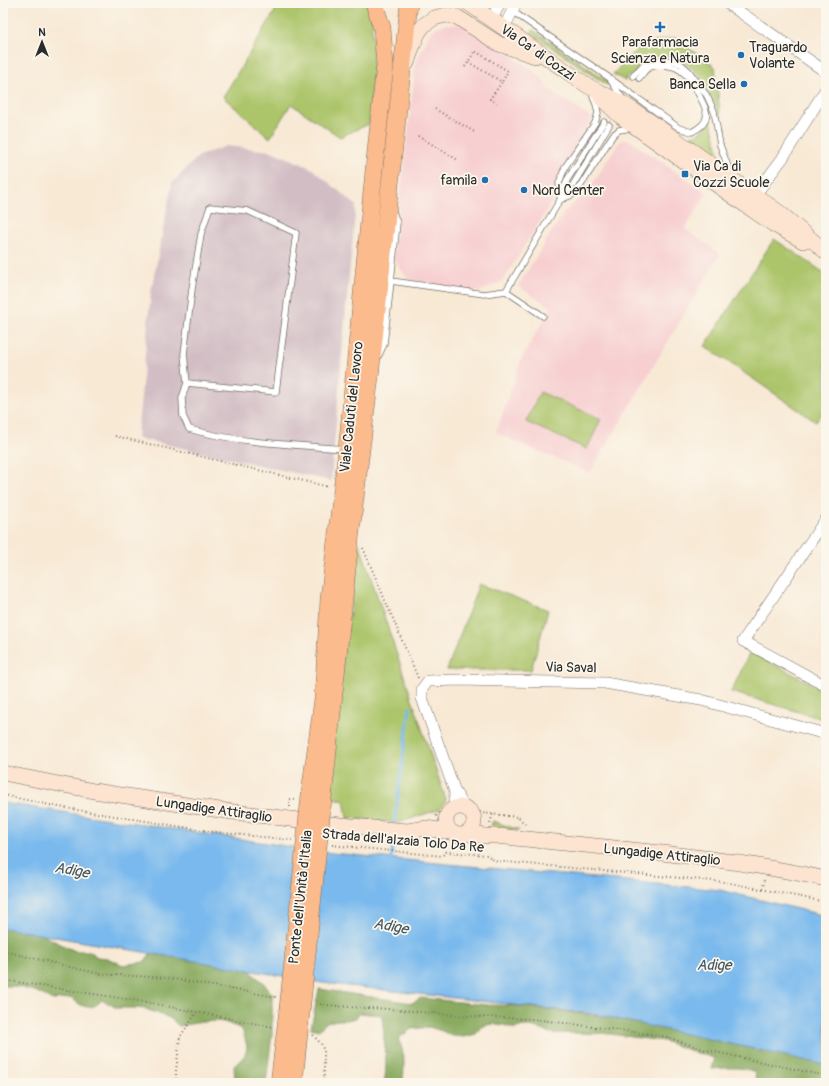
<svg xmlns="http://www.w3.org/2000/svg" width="829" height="1086" viewBox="0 0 829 1086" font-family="Pangolin,sans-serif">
<rect width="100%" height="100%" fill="#fbf7ec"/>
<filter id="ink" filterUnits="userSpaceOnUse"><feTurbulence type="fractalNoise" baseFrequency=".025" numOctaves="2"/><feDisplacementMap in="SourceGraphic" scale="8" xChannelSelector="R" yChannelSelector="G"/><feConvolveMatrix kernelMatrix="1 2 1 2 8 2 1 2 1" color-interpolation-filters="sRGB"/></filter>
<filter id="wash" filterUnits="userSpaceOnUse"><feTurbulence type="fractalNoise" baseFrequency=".012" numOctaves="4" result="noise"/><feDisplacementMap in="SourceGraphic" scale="16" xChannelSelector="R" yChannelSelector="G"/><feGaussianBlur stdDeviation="0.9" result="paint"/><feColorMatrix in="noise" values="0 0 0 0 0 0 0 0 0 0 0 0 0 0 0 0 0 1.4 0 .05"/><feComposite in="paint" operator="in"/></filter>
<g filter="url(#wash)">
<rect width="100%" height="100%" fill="#f8e9d5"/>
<path fill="#f7cfd0" d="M446,24L469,25L540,76L548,89L592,118V120L561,172L559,185L555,191L552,202L504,279L500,282L479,292L445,287L408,279L393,258L416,63L431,31L436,27Z
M623,140H629L707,193L685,229L720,254L590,473L496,433L521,360L551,307L518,286L564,212L589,190L618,143Z"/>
<path fill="#d2bdc5" d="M226,146L271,151L311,168L356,205L347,296L331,481L137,438L151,292L172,183L199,156Z"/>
<path fill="#acc56b" stroke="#6c784b" d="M280,3H367L372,16L373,67L369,124L340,137L291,104L270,138L223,97Z
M533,30L609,82L607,85L531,33Z
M675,38L715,67L721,123C716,108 711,93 702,80C688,60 666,48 643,63C638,66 635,72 631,77L628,75L625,81L613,74L641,45Z
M709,113L719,155H717L691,136C705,132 706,127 709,113Z
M774,239L826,274V407L816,422L705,346Z
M540,392L601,419L587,449L526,422Z
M360,545L446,800L440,809L398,823L347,818L344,800L322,796Z
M479,584L548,610L531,670H447Z
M750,652L826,691V720L731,692Z
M493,821L519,830C509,831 500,829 491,825Z"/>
<path fill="#89aa5f" stroke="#5a6a45" d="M3,916L75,951H90L97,957L107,958L123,965L144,962L151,953L158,951L192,961L206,956L243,963L255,976L262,981L272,994V1034L266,1083H235L234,1066C251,1052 248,1048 242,1029C236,1027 230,1024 224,1022C212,1019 191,1024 179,1026L170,1018L146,1009L137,1008H117L102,1000C92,1011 82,1008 72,998L53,1000L35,991L14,986H3Z
M319,989L412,1003L421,998L487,1005L520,1006L630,1020L826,1059V1083H756L755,1072C743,1066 724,1068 711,1069L714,1058L694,1052L664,1041L602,1033C592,1034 583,1033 573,1033C566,1033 559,1034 551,1033C547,1033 546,1031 542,1030C534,1026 523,1024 515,1029C505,1025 493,1021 482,1027C480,1028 478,1032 476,1034L463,1037L450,1035L442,1031L429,1027L411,1029L398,1039C406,1054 404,1067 403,1083H384C387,1069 386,1054 384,1039C383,1030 384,1024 381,1015L359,1013L356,1018L347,1020H338L327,1022L319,1030L311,1028Z"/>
<path fill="#79b9ed" stroke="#52728c" d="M3,803L332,853L720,890L826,916V1065L594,1014L323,983L3,928Z"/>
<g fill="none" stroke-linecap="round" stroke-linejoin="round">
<path stroke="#79b9ed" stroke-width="3" d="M394,825L410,708
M391,863L393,835"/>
</g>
</g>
<g filter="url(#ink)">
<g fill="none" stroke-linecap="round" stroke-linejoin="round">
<defs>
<path id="lane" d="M512,11L608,77L679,128L692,132C697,129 705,125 706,118C708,111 703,103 700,97C696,89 688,75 680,70C672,65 656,63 647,69C644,71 642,75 639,78
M633,76L643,65L660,60L673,61L681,64L689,71L707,96L714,111L720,145L730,172
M611,81L623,99
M563,196L573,185L609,125
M560,197L559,183L565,167L595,123L598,113L596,104L593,97
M560,200L574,194L581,185L613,135L619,130L631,128
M391,281L484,294L506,291L543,316
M506,291L560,200L567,180L604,122
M379,355L384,344L391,281L397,223L393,211
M187,383L184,354L192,289L201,234L210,207L248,211L296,233L276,392L187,383L182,398L183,416L189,429C238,443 294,445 345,449"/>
<path id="street" d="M727,3L826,72
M492,19L500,3
M504,28L516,3
M755,195L782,159L826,89
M826,519L743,641L826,686
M465,808L455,792L422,698V689L428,681L459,680L605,683L701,700L826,734
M454,809L455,792"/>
<path id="secondary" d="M468,3L588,86L627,106L648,120L780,213L826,252
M407,63L413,45L418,33L424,25L434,18L446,15L457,17L499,44L535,56
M601,98L620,116L738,200L773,224L803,241
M3,773L94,791L226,811L330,824L384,829L408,831L426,828L450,832
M446 821a14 14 0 1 1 28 0a14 14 0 1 1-28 0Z
M467,833L484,836H497C607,848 718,855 826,879"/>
<path id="primary" d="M311,785L323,699L329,599L347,449L375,160L385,65L382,28L374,3
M324,789L351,531L370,377L409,3
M279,1083L288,1009
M294,1083L301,1012"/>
</defs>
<use href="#lane" stroke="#736e66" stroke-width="7"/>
<use href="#street" stroke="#736e66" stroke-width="12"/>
<use href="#secondary" stroke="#736e66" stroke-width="16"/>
<use href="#primary" stroke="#736e66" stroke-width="18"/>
<path stroke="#736e66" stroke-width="2" stroke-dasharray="1 3" stroke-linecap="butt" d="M468,62L502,82L490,99L497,103
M465,67L475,51L508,71L502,82
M435,109L476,133
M418,136L458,160
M115,436L329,487
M363,548L418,678
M3,795L59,807L214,832L292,840
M290,807V799L297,800
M476,810L482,813L518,817L527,826
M436,816L443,810
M490,823L493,814
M332,845L442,856L446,852L487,855L495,861L725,882L826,902
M763,889L764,880
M3,951L100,974L168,978L276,997
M3,980L145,1002L273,1027
M316,1004L349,1007L390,1009L463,1016L533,1019L664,1036L702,1049L826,1076
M313,1035L322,1045L324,1052V1083
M176,1083V1071L180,1037L197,1012"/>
<use href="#lane" stroke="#fff" stroke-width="5.5"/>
<use href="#street" stroke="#fff" stroke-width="11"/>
<use href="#secondary" stroke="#fde4d1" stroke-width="15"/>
<use href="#primary" stroke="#fbbb8c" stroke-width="17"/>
<defs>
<path id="primary-bridge" d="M288,1009L311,785
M301,1012L324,789"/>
</defs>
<use href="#primary-bridge" stroke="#736e66" stroke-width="18" stroke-linecap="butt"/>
<use href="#primary-bridge" stroke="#fbbb8c" stroke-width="17"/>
</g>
</g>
<g fill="#1f6fb2" stroke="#fbf7ec" stroke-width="1.5">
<path d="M658 21h4v4h4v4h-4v4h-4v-4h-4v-4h4z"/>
<circle cx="741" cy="55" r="4"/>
<circle cx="744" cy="84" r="4"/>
<rect x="681" y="170" width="8" height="8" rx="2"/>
<circle cx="485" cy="180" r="4"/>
<circle cx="524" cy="190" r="4"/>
</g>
<g text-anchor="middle" stroke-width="3.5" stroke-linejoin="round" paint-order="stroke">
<g font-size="14" fill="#2b2b2b" stroke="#fbf7ec" text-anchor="start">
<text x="660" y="47" text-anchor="middle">Parafarmacia<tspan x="660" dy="16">Scienza e Natura</tspan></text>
<text x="749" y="52">Traguardo<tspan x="749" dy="16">Volante</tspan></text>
<text x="736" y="89" text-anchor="end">Banca Sella</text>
<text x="693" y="171">Via Ca di<tspan x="693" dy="16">Cozzi Scuole</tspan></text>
<text x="477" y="185" text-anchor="end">famila</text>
<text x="532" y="195">Nord Center</text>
</g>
<g font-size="14" fill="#2b2b2b" stroke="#fbf7ec">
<text transform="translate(538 52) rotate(35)" y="5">Via Ca' di Cozzi</text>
<text transform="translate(351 407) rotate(-84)" y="5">Viale Caduti del Lavoro</text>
<text transform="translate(571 667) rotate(1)" y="5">Via Saval</text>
<text transform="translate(214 809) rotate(8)" y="5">Lungadige Attiraglio</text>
<text transform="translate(403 840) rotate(5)" y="5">Strada dell'alzaia Tolo Da Re</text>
<text transform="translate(662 854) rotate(6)" y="5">Lungadige Attiraglio</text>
<text transform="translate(300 897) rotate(-84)" y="5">Ponte dell'Unità d'Italia</text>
</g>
<g font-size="15" font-style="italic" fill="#425665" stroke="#fbf7ec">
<text transform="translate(72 870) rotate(10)" y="5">Adige</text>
<text transform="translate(391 926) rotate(10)" y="5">Adige</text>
<text x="714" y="970">Adige</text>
</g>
</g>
<rect width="829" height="1086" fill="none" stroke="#fbf7ec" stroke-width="16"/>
<g transform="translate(42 42)" stroke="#fbf7ec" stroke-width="3" paint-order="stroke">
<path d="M0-3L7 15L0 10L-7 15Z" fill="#2b2b2b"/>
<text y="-6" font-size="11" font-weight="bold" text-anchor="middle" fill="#2b2b2b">N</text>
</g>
</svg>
